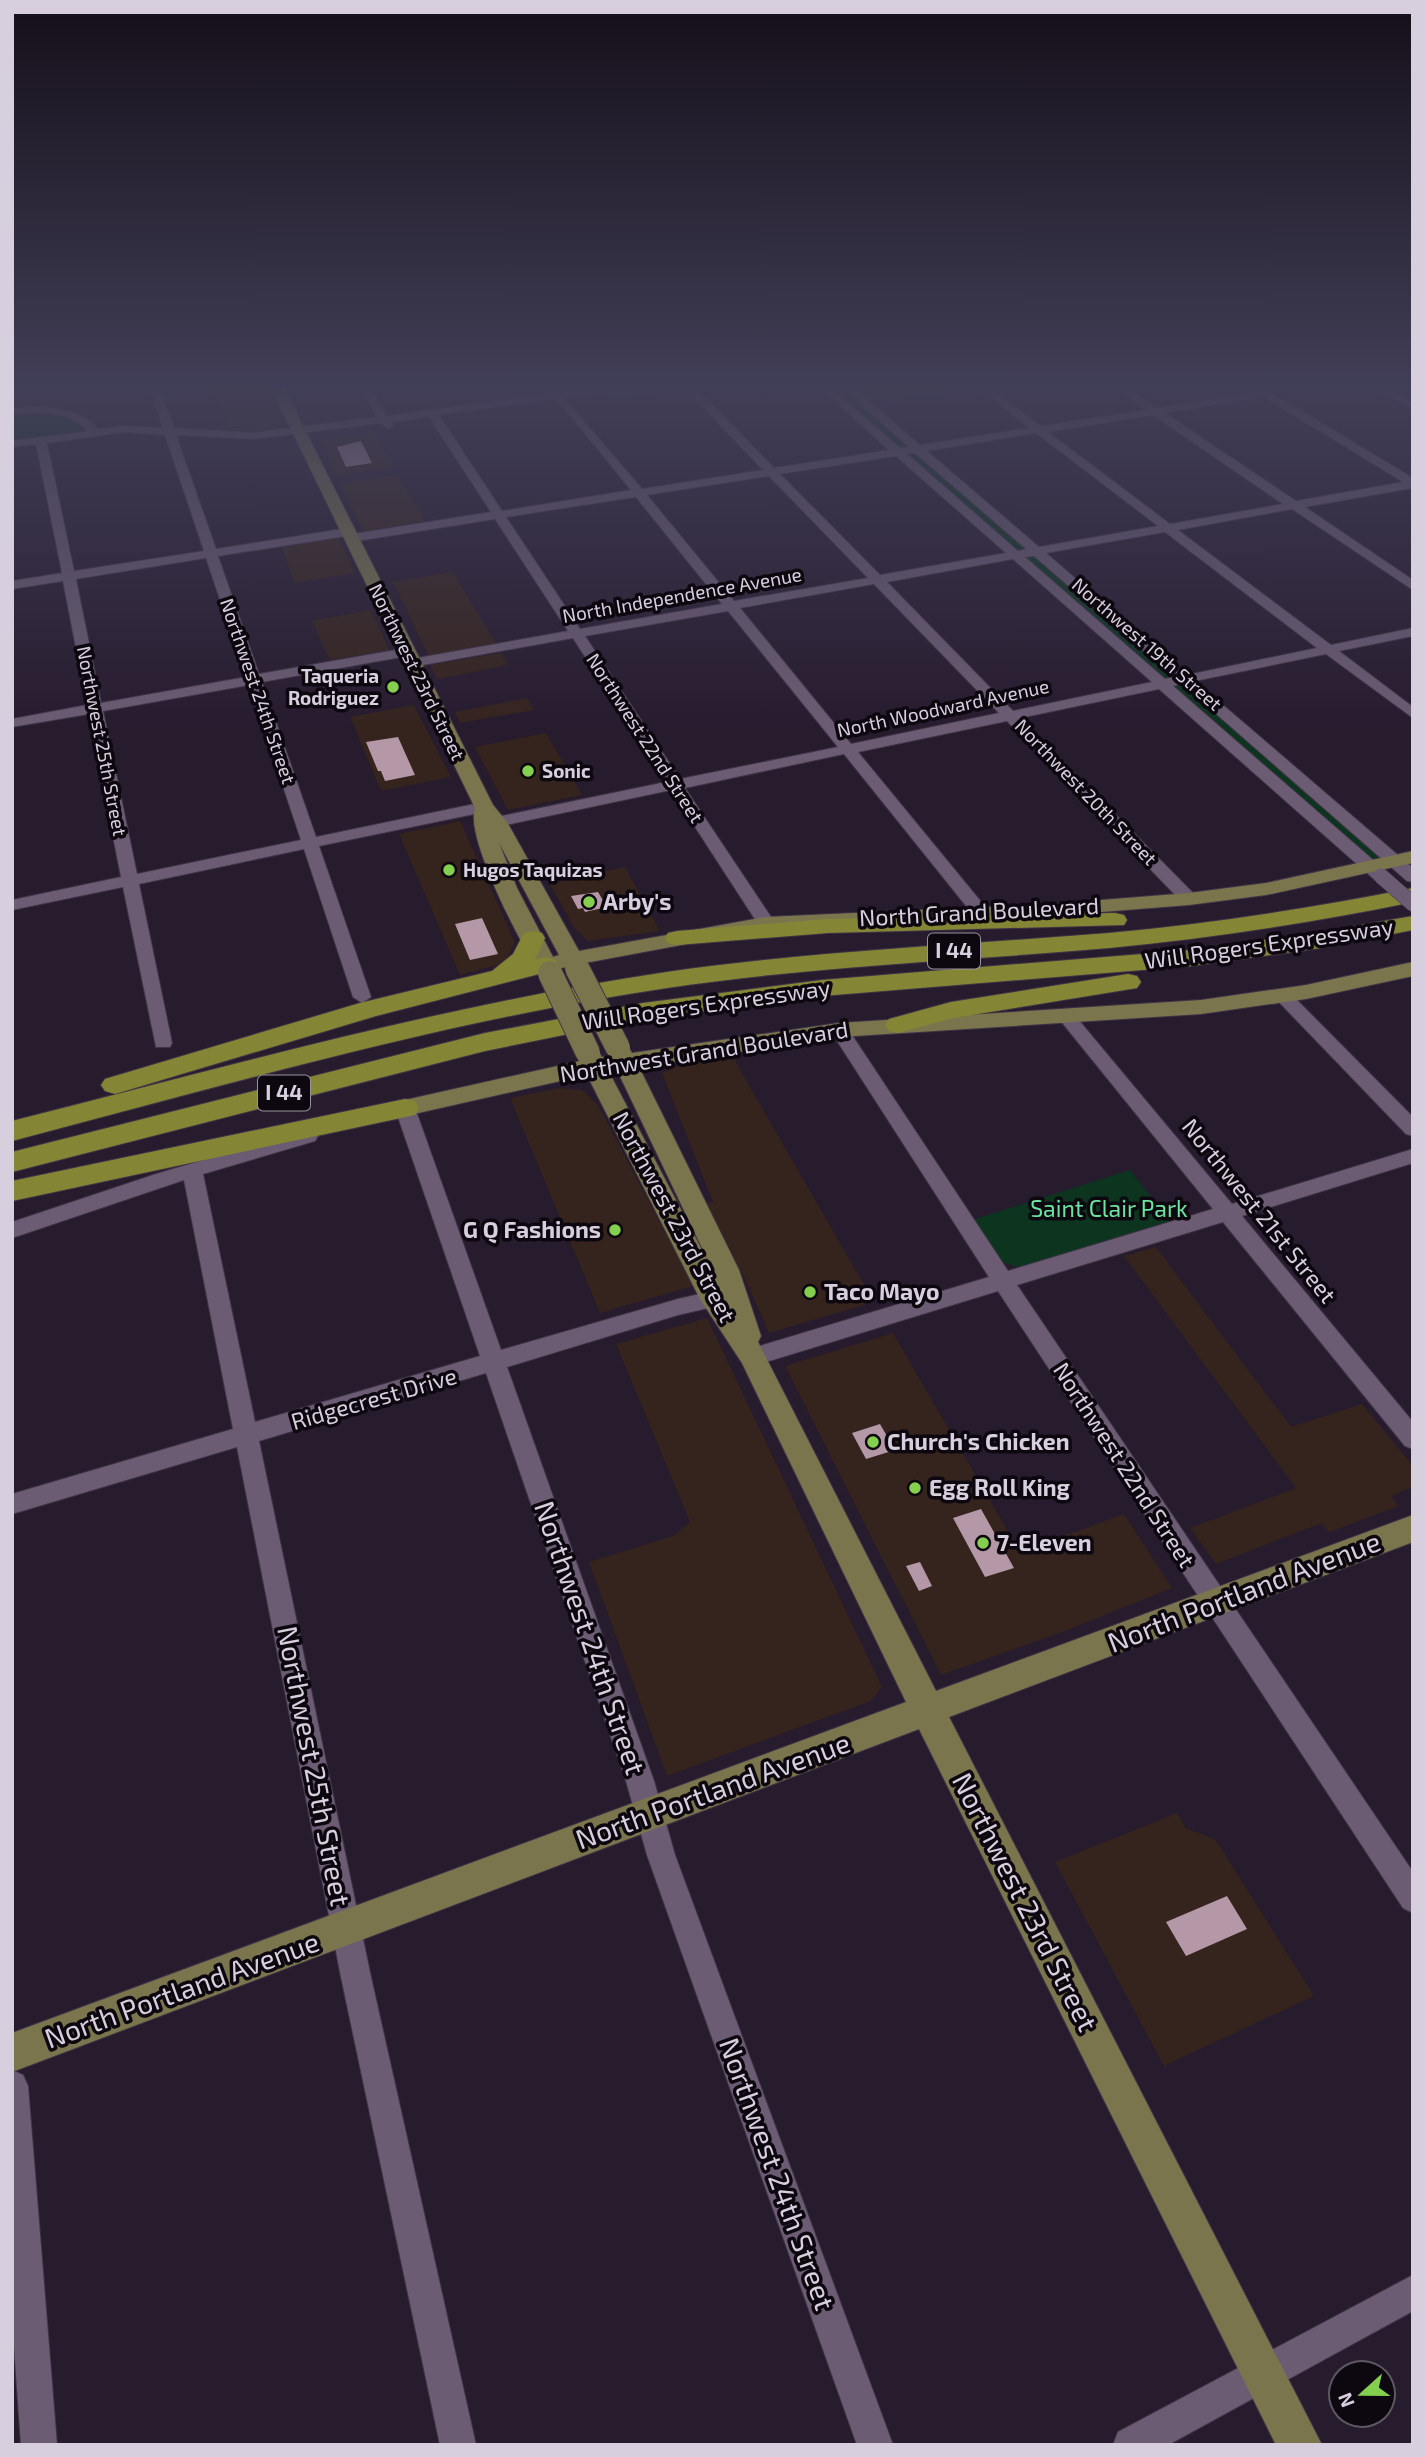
<svg xmlns="http://www.w3.org/2000/svg" width="1425" height="2457" viewBox="0 0 1425 2457" font-family="'Exo 2',sans-serif">
<rect width="100%" height="100%" fill="#271b2e"/>
<path fill="#35231d" d="M212,386H261L284,431L232,433Z
M373,433L392,467L337,476L319,440Z
M397,475L425,521L363,531L339,483Z
M338,537L355,573L295,583L281,546Z
M453,572L496,644L429,656L393,582Z
M371,610L389,650L330,660L312,621Z
M501,653L508,665L437,679L430,665Z
M527,698L534,710L460,723L455,712Z
M414,705L451,777L381,791L350,717Z
M546,733L582,795L508,810L475,747Z
M460,821L515,942L505,963L460,975L399,834Z
M625,867L660,931L588,941L573,926L550,884Z
M733,1056L742,1073L874,1302L769,1333L747,1283L707,1204L713,1202L662,1073L686,1063Z
M559,1088L582,1090L598,1105L693,1286L600,1313L510,1098Z
M1156,1247L1291,1427L1362,1404L1413,1466V1487L1391,1496L1399,1506L1329,1532L1322,1523L1216,1564L1190,1528L1296,1488L1124,1256Z
M707,1318L882,1687L871,1701L667,1776L589,1562L673,1536L690,1522L616,1344Z
M893,1333L1020,1552L1124,1514L1172,1588L1065,1631L941,1675L785,1366Z
M1177,1813L1186,1828L1216,1840L1314,1996L1164,2066L1055,1862Z"/>
<path fill="#0c341f" d="M828,386H842L911,446L899,448Z
M860,386H976L979,388L871,404L861,393Z
M36,412C54,414 76,413 86,430L12,442V413Z
M914,451L1029,548L1015,550L905,453Z
M1034,554L1176,678L1162,679L1023,557Z
M1182,683L1350,826L1381,858L1373,860L1172,688L1174,685Z
M1130,1170L1171,1222L1019,1267L1001,1262L972,1220Z"/>
<path fill="#b598a7" d="M361,441L372,463L346,467L337,447Z
M398,737L415,775L385,781L381,771H378L366,742Z
M598,892L607,907L585,912L583,908L578,909L571,896Z
M482,918L498,954L470,960L455,924Z
M880,1424L895,1450L866,1459L852,1433Z
M981,1509L1014,1568L985,1577L953,1518Z
M920,1562L932,1586L919,1591L906,1566Z
M1227,1896L1247,1929L1186,1956L1166,1922Z"/>
<g fill="none" stroke-linecap="round" stroke-linejoin="round">
<defs>
<path id="minor" d="M149,386H159L174,428L253,433L377,417L359,386H369L387,416L545,394L537,386H548L557,392L603,386H629L626,389L676,386L671,389L610,397L605,394L607,392L564,398L642,489L763,470L683,386H694L774,468L889,450L818,386H829L900,448L909,447L840,386H851L920,445L1029,428L976,386H987L1041,426L1146,410L1113,386H1125L1157,408L1256,392L1250,387L1260,386L1413,478V488L1305,507L1413,580V590L1292,509L1178,530L1331,645L1413,628V636L1339,651L1413,707V718L1326,654L1195,681L1413,868V882L1407,881L1182,684L1173,686L1387,872L1389,876L1387,880H1375L1159,689L1020,718L1195,895L1197,899L1195,903H1183L1007,721L858,752L987,909L990,913L981,918L975,917L844,754L685,788L775,923L772,927H760L671,790L482,830L476,828L474,825L476,822L482,820L666,782L573,638L412,667L405,663L412,659L568,631L495,519L351,542L347,541L346,536L218,556L259,674L407,648L414,652L407,656L262,682L316,837L484,802L492,807L484,812L319,846L371,997L362,1003L353,997L304,849L139,884L172,1043L170,1047H156L123,887L12,910V900L121,877L89,714L12,727V719L87,705L63,581L12,589V581L62,573L36,444L12,447V441L87,431C69,409 38,413 12,414V408C43,406 76,404 98,429L125,426L163,428ZM1264,397L1403,482L1296,501L1165,413ZM552,399L564,408L631,490L502,511L439,415ZM1153,415L1283,504L1170,524L1048,432ZM429,417L491,512L353,534L352,529L348,528L216,549L176,435L253,439L381,423L388,429L394,426L391,422ZM125,432L165,435L204,551L74,571L47,443ZM1036,433L1158,526L1039,547L927,451ZM915,453L1026,549L1018,551L907,454ZM896,456L1006,553L880,575L780,474ZM769,476L868,578L734,601L647,495ZM636,497L722,604L580,629L506,517ZM1165,532L1317,648L1187,675L1046,553ZM1034,556L1174,677L1165,679L1025,557ZM206,558L246,677L101,703L76,579ZM1013,559L1152,682L1013,711L887,582ZM874,584L999,713L851,744L740,608ZM728,611L838,747L680,779L585,636ZM249,685L301,840L137,874L103,711Z
M1371,386H1383L1413,402V409Z
M1283,990L1289,992L1413,1117V1136L1406,1134L1277,1000L1274,996L1277,992Z
M1066,1010L1072,1012L1232,1204L1413,1149V1163L1242,1216L1413,1422V1449L1405,1446L1223,1222L1017,1285L1413,1872V1913L1403,1908L998,1291L753,1366L745,1363L742,1357L745,1351L753,1348L989,1277L830,1030L832,1026H846L1008,1271L1213,1209L1060,1020L1057,1016L1060,1012Z
M405,1101L412,1103L415,1108L501,1350L678,1299L730,1287L738,1289L741,1295L738,1301L730,1303L678,1315L507,1367L654,1781L675,1855L893,2445H857L647,1855L626,1781L486,1373L259,1441L371,1977L476,2445H440L341,1977L237,1447L12,1514V1494L233,1429L184,1180L12,1238V1222L156,1174L308,1129L315,1131L318,1136L315,1141L203,1174L255,1422L480,1356L398,1117L387,1120L380,1118L377,1113L380,1108Z
M12,2070L23,2075L28,2086L57,2445H21L12,2318Z
M1413,2275V2311L1168,2445H1113L1118,2432Z"/>
<path id="major" d="M270,386H283L493,805L507,822L579,951L766,917L1051,904L1189,893L1266,883L1413,851V863L1266,895L1189,905L1051,916L766,929L585,963L588,968L585,973H569L566,967L546,972L538,970C520,943 465,837 475,808ZM499,843L559,955L553,957L517,888Z
M1413,962V976L1306,999L1201,1014L839,1037L639,1067L739,1270L761,1336L758,1342L936,1691L1413,1515V1542L949,1717L1322,2445H1276L919,1729L12,2072V2033L906,1702L742,1363L700,1299L587,1075L405,1116L396,1114L393,1108L396,1102L580,1061L576,1053L580,1048L588,1045L596,1048L602,1057L610,1056L606,1048L610,1043L618,1040L626,1043L632,1053L839,1023L1201,1000L1306,985ZM617,1070L712,1269L609,1072Z"/>
<path id="highway" d="M1413,888V902C1312,923 1211,938 1109,948C961,961 813,966 667,988C445,1021 229,1084 12,1141V1121C229,1066 445,1005 667,972C814,951 962,945 1109,933C1211,924 1312,908 1413,888Z
M1115,913L1124,915L1127,920L1124,925L828,933L677,945L668,943L665,938L668,933L677,931L828,919Z
M1413,916V930L1321,948L1192,966L822,996L643,1019L485,1051L12,1172V1152L485,1033L643,1003L822,980L1192,950L1321,932Z
M533,931L542,933L545,938L535,960L546,957L555,960L559,965L555,970L376,1016L115,1094L105,1091L101,1085L105,1079L360,1003L492,971L513,954L524,933Z
M1128,974L1137,976L1141,982L1137,988L953,1018L898,1033L889,1031L885,1025L889,1019L951,1002Z
M405,1099L415,1101L419,1108L415,1115L12,1201V1181Z"/>
</defs>
<use href="#minor" stroke="#403546" stroke-width="2"/>
<use href="#major" stroke="#403546" stroke-width="2"/>
<use href="#highway" stroke="#403546" stroke-width="2"/>
<use href="#minor" fill="#6b5c73" fill-rule="evenodd"/>
<use href="#major" fill="#7b754e" fill-rule="evenodd"/>
<use href="#highway" fill="#858635" fill-rule="evenodd"/>
<defs>
<path id="minor-bridge" d="M1381,876L1413,904"/>
<path id="major-bridge" d="M577,968L618,1048
M550,973L588,1053"/>
</defs>
<use href="#minor-bridge" stroke="#403546" stroke-width="16" stroke-linecap="butt"/>
<use href="#major-bridge" stroke="#403546" stroke-width="26" stroke-linecap="butt"/>
<use href="#minor-bridge" stroke="#6b5c73" stroke-width="15"/>
<use href="#major-bridge" stroke="#7b754e" stroke-width="24"/>
</g>
<linearGradient id="sky" x2="0" y2="1"><stop stop-color="#150f19"/><stop offset="0.53" stop-color="#413f57"/><stop offset="1" stop-color="#413f57" stop-opacity="0"/></linearGradient>
<rect width="1425" height="730" fill="url(#sky)"/>
<g fill="#84cf4d" stroke="#0d0810" stroke-width="2.5">
<circle cx="393" cy="687" r="7"/>
<circle cx="528" cy="771" r="7"/>
<circle cx="449" cy="870" r="7"/>
<circle cx="589" cy="902" r="7"/>
<circle cx="615" cy="1230" r="7"/>
<circle cx="810" cy="1292" r="7"/>
<circle cx="873" cy="1442" r="7"/>
<circle cx="915" cy="1488" r="7"/>
<circle cx="983" cy="1543" r="7"/>
</g>
<g text-anchor="middle" stroke-width="7" stroke-linejoin="round" paint-order="stroke">
<g font-size="19" fill="#d7cfdd" stroke="#0d0810">
<text transform="translate(682 595) rotate(-10)" y="7">North Independence Avenue</text>
<text transform="translate(1147 644) rotate(41)" y="7">Northwest 19th Street</text>
<text transform="translate(417 672) rotate(64)" y="7">Northwest 23rd Street</text>
<text transform="translate(258 691) rotate(71)" y="7">Northwest 24th Street</text>
<text transform="translate(943 708) rotate(-12)" y="7">North Woodward Avenue</text>
<text transform="translate(645 738) rotate(57)" y="7">Northwest 22nd Street</text>
<text transform="translate(102 741) rotate(79)" y="7">Northwest 25th Street</text>
<text transform="translate(1086 792) rotate(46)" y="7">Northwest 20th Street</text>
</g>
<g font-size="19" font-weight="bold" fill="#d7cfdd" stroke="#0d0810" text-anchor="start">
<text x="379" y="683" text-anchor="end">Taqueria<tspan x="379" dy="22">Rodriguez</tspan></text>
<text x="542" y="778">Sonic</text>
<text x="463" y="877">Hugos Taquizas</text>
</g>
<g fill="#0d0810" stroke="#9a93a0" stroke-width="2">
<rect x="928" y="933.5" width="52" height="35" rx="5"/>
<rect x="258" y="1075.5" width="52" height="35" rx="5"/>
</g>
<g font-size="21" font-weight="bold" fill="#d7cfdd">
<text x="954" y="958">I 44</text>
<text x="284" y="1100">I 44</text>
</g>
<g font-size="23" font-weight="bold" fill="#d7cfdd" stroke="#0d0810" text-anchor="start">
<text x="603" y="910">Arby's</text>
<text x="601" y="1238" text-anchor="end">G Q Fashions</text>
<text x="824" y="1300">Taco Mayo</text>
<text x="887" y="1450">Church's Chicken</text>
<text x="929" y="1496">Egg Roll King</text>
<text x="997" y="1551">7-Eleven</text>
</g>
<g font-size="23" fill="#d7cfdd" stroke="#0d0810">
<text transform="translate(979 912) rotate(-3)" y="8">North Grand Boulevard</text>
<text transform="translate(1269 944) rotate(-8)" y="8">Will Rogers Expressway</text>
<text transform="translate(706 1005) rotate(-8)" y="8">Will Rogers Expressway</text>
<text transform="translate(704 1052) rotate(-9)" y="8">Northwest Grand Boulevard</text>
<text transform="translate(1259 1211) rotate(51)" y="8">Northwest 21st Street</text>
<text transform="translate(674 1217) rotate(62)" y="8">Northwest 23rd Street</text>
<text transform="translate(374 1399) rotate(-16)" y="8">Ridgecrest Drive</text>
<text transform="translate(1124 1465) rotate(57)" y="8">Northwest 22nd Street</text>
</g>
<g font-size="23" fill="#6ae5a1" stroke="#0d0810">
<text x="1109" y="1217">Saint Clair Park</text>
</g>
<g font-size="28" fill="#d7cfdd" stroke="#0d0810">
<text transform="translate(1244 1592) rotate(-21)" y="10">North Portland Avenue</text>
<text transform="translate(590 1638) rotate(71)" y="10">Northwest 24th Street</text>
<text transform="translate(314 1766) rotate(79)" y="10">Northwest 25th Street</text>
<text transform="translate(713 1791) rotate(-20)" y="10">North Portland Avenue</text>
<text transform="translate(1025 1902) rotate(63)" y="10">Northwest 23rd Street</text>
<text transform="translate(182 1990) rotate(-20)" y="10">North Portland Avenue</text>
<text transform="translate(777 2174) rotate(70)" y="10">Northwest 24th Street</text>
</g>
</g>
<rect width="1425" height="2457" fill="none" stroke="#d7cfdd" stroke-width="28"/>
<g transform="translate(1362 2394) rotate(249)"><circle r="33" fill="#0d0810" stroke="#5e5862" stroke-width="2"/>
<path d="M0-5L12 26L0 18L-12 26Z" fill="#84cf4d"/>
<text y="-10" font-size="19" font-weight="bold" text-anchor="middle" fill="#d7cfdd">N</text>
</g>
</svg>
